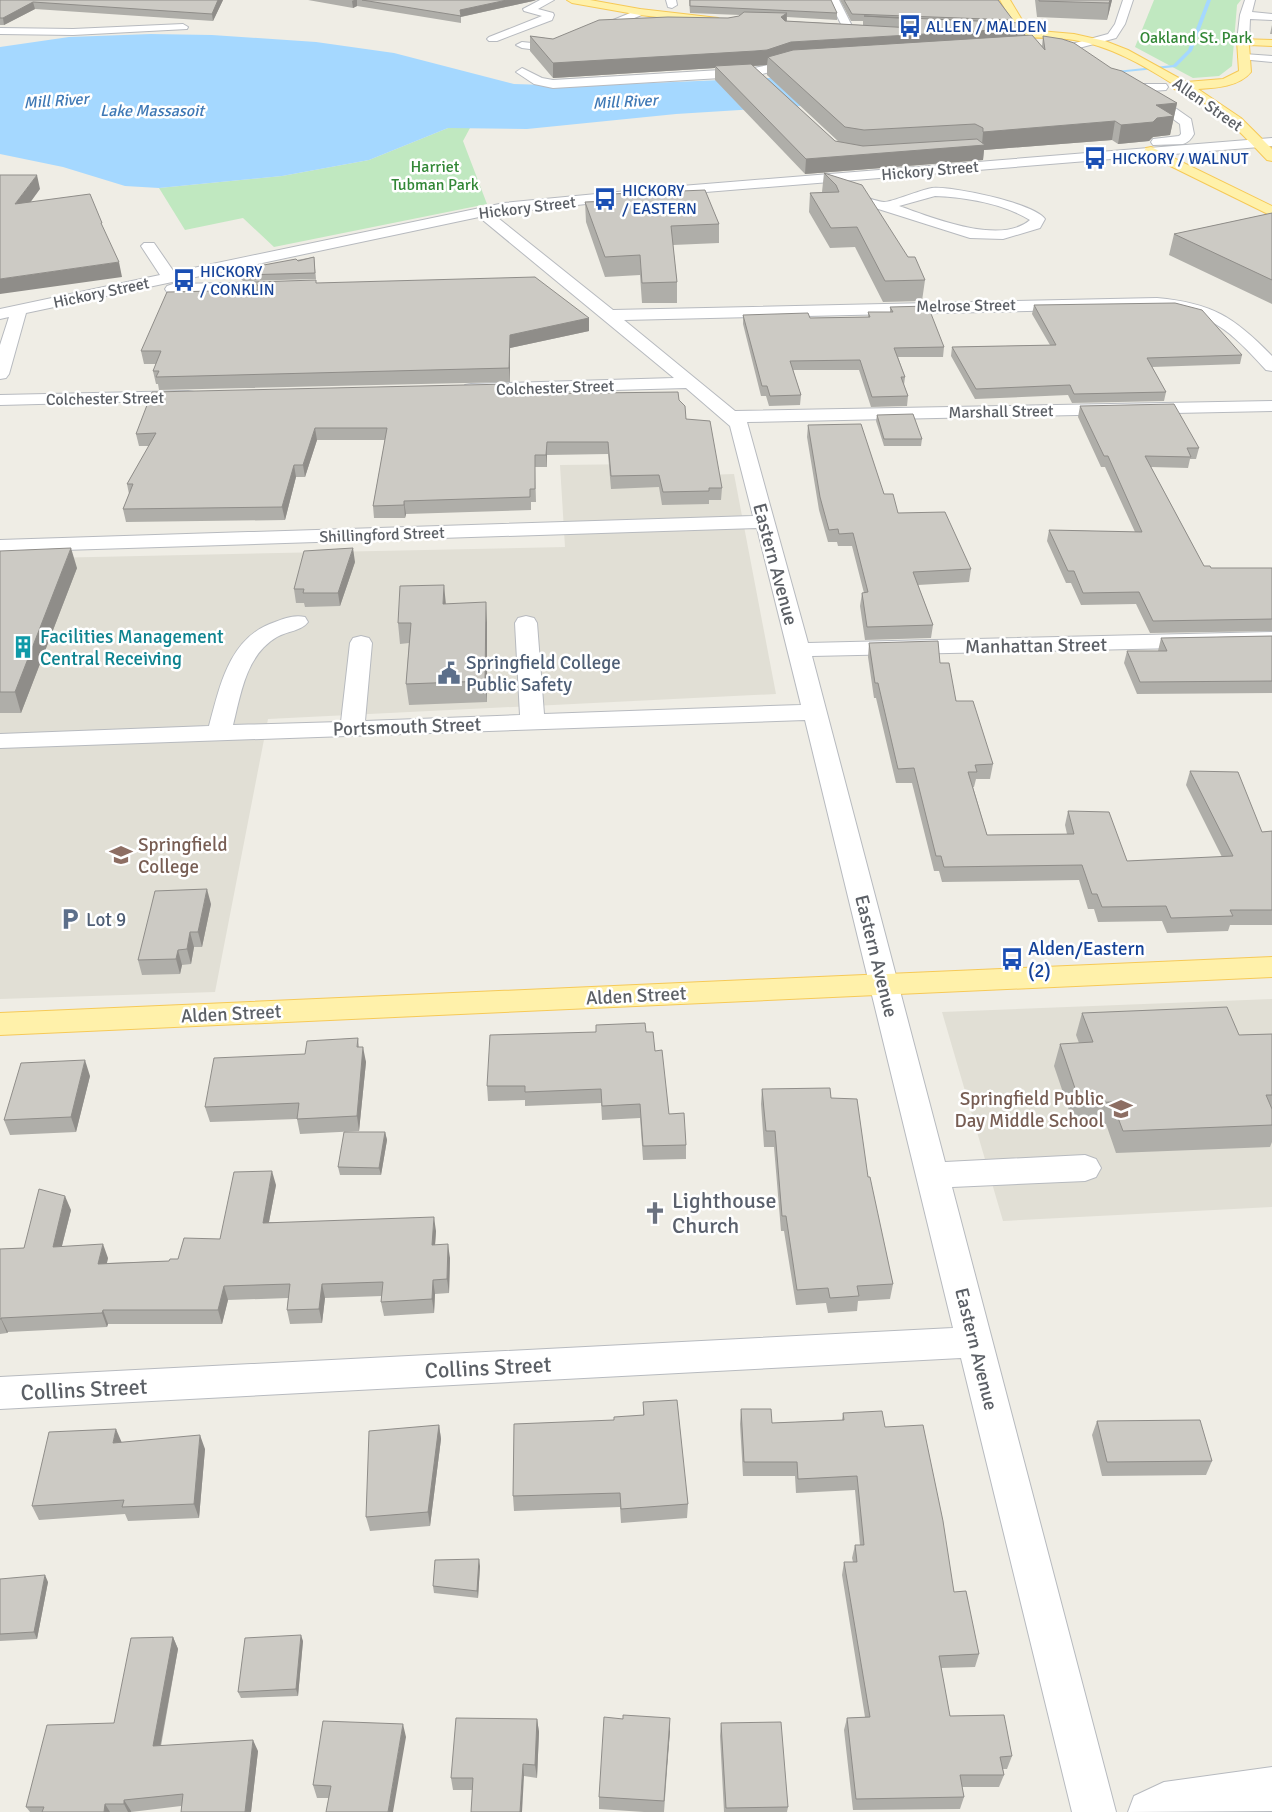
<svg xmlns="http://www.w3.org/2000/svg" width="1272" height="1812" viewBox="0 0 1272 1812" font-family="Signika,sans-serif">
<rect width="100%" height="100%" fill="#efede5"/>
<path fill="#e1dfd5" d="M641,464L648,477L734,474L776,694L268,719L215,992L0,999V559L565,547L560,465Z
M1272,999V1207L1003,1221L942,1012Z"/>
<path fill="#c0e8c0" d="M1154,0H1241L1237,5L1232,66L1219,76L1193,78L1135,47Z
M448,128H470L463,141L487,204L274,247L243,218L185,230L159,188L282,176L369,160Z"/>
<path fill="#a5d8ff" d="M151,34L212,35L316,42L394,53L514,84L578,86L795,77L1009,93L676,114L527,129L448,128L369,160L282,176L159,188L125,186L63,167L0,154V47L69,37Z"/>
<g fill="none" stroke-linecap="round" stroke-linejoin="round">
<path fill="#a5d8ff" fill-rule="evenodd" d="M1207,0H1211L1192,51L1176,67L1105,74L1107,72L1173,65L1188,50Z"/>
<defs>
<path id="minor" d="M540,0H554L538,9L553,13L554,15L552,20L497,41H489L487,39L489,37L542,16L524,11L523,9Z
M666,0H676L677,5L672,8L668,7Z
M829,0H839L852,26L851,28H843Z
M1123,0H1133L1125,24L1116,38L1079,48L1075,47L1073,45L1075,43L1108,34L1115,24Z
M1245,0H1255L1252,12L1272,14V20L1250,19L1249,41L1243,44L1237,41L1240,15Z
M640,9L645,12L644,14L553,52L522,48L516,45L522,42L552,45Z
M183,24L188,27L187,29L73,35L0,34V28L73,29Z
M1244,54L1272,56V62L1240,59L1238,57L1240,55Z
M803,58L807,59L809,61L807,63L754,76L553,88L534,84L516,72L522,68L542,78L553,80L754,68Z
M1114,77L1139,84H1166L1168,87L1166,90L1151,91L1191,119L1194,134C1191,139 1189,142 1183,144L1153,145L1151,142L1153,139L1179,136L1181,134L1180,124L1140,95L1138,91L1110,84L1108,81L1110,78Z
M1272,138V146L669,195L493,214L613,310L1157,298C1212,303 1234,317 1272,356V371L1266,370C1229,330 1213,313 1157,308L624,320L735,411L1272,401V411L747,422L808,643L1272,632V646L812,656L945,1162L1085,1155L1096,1159L1101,1168L1096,1177L1085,1181L952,1187L1116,1812H1072L961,1358L0,1409V1377L953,1328L805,720L0,748V734L209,726C220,686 229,637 275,622C285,618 294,615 305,617L308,622C302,631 287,631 277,637C246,655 241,693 233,725L341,722L350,643L353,638L361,636L369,638L372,643L365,721L520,715L515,623L518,618L526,616L534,618L537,623L544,714L801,705L757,528L0,552V540L753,516L730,426L686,388L471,394L465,393L462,389L465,385L471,384L674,378L479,217L26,313L9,374L6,378L0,379V345L9,317L0,319V309L160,275L141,246L144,243H154L174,272L504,203L669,187Z
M836,187C849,190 872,201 884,202C892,202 920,190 932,188C951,186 1034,203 1045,219L1040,228L1003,239L970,238L831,194L829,191ZM935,196C966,197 1004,204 1030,220C1000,246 931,217 899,206Z
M292,282L298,284L300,287L298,290L173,294L167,292L165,289L167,286L173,284Z
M188,391L194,392L197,396L194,400L0,405V395Z
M1272,1767V1811L1128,1812L1134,1796L1164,1782Z"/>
<path id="major" d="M567,0H590L640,9L718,18L723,21L718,24L640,15L572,3Z
M1000,0H1010L1028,30L1074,34L1105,41L1128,50L1186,82L1223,79L1239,71L1237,41L1239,39L1272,40V46L1249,45L1251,72C1239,87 1215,88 1198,89L1241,118L1272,149V161L1267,160C1242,134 1210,98 1174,89L1173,84C1143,65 1110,46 1074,40C1045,36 1014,40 985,33L983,31L985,29L989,28L1017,30Z
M1151,147L1272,206V216L1146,154L1144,151L1146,148Z
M1272,957V977L0,1035V1013Z"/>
</defs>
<use href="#minor" stroke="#b7babf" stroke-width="2"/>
<use href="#major" stroke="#f6c957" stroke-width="2"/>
<use href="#minor" fill="#fff" fill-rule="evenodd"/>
<use href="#major" fill="#fff1aa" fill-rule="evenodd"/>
</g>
<path fill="#afaea9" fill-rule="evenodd" d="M0,0H223L213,21L35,9L4,25H0Z
M308,0H536L533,1L461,17V23L357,6L353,8Z
M689,0L837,13V20L787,17V21L863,25V21H851L840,0H998L1013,20V23L1026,28L1025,35L1042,46L1043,36L1111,68L1177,103L1170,135L1153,137L1149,141L1118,144L1112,140L984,150L983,160L805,174L715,80V68L553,78L530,51V36L553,39L728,18L739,16L740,15L690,13ZM767,65V75L839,142L835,141L753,66Z
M1035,0H1112L1107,20L1037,17Z
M1272,25V34H1270Z
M824,173L908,257L925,280L922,301L883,302L855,247L830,248L809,212L810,193L822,192Z
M611,194L719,224V243L673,245L677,282V303H642L640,275L605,277L586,222L585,202L611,201Z
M1272,213V304L1169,255L1174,234Z
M314,257L316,279L243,281L238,276L237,270Z
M254,282L316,283L589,318V331L510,348V382L159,390L158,384H156L153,371L156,364H144L141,351L256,290Z
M1034,305L1242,355L1240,364L1152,367L1166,392L1164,401L1072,403L1068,395L975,399L951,356L952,347L1050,345L1032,314Z
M890,307L944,347L943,357H898L905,377L904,385L908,396L907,406L871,407L859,370H793L801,395L800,405L769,406L766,396H761L743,324V315L810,318L868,317V312H890Z
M509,384L510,394L679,400L686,419L722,488L721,500H709V504L662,505L659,487L611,489L608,454L547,455V467H535L536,502H531V510L406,514L405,518H374L373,506L385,440H317L305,477H296L285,520L126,522L123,509L129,494L127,484L149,446H139L136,434Z
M1080,406L1199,448L1196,459H1190L1188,468L1151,467L1204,566L1211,568H1272V631L1150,633L1136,604L1081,605L1071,583H1066L1047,541L1049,530L1135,532L1105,467H1101L1078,417Z
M877,415L922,439L921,446H884L876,421Z
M808,425L884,494L898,513L971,569L969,582L918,585L933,625L931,638L865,640L860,606L862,593H864L852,546H838L837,542H828L819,510L807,437Z
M0,551L77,568L21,713H0Z
M355,562L340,606L305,607L304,603H296L294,589Z
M446,604L487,623V702L409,705L406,684L409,643L400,644L398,623Z
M1272,636V693L1137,694L1124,663L1127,651H1158L1161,638Z
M869,643L940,663L956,701L993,764L990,779H976L974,787H973L987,835L1067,834L1065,825L1068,811L1127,861L1222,857L1186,785L1190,771L1262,832L1272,831V925H1230L1228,931L1167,933L1162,921L1098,922L1094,909H1088L1079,880L942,882L939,871H934L912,783H896L876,698H874L868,657Z
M211,904L202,947H194L191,964L182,965L180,974L142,975L138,960Z
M1082,1013L1239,1035L1272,1034V1142L1270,1147L1116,1153L1106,1124L1074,1125L1054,1066L1060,1044L1079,1043L1076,1035Z
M646,1032L655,1051L669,1114L686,1145V1159L643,1160L640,1118L602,1120L601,1103L525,1106V1100L488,1101L487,1086Z
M358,1038L359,1047L366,1062L359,1131L300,1134L297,1119L210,1122L205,1107L305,1054Z
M90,1076L76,1132L10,1135L4,1120Z
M762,1089L831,1098L868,1177L893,1284L890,1299L858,1301L857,1311L828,1313L826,1303L796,1305L784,1231H781L774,1147H764L761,1104Z
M385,1132L387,1140L381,1175H340L338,1167Z
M276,1185L269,1222L436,1231L435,1245L450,1258L449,1293L435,1294L434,1313L384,1316L381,1302L382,1296L325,1298L322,1323L290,1324L287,1310L288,1298L228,1300L222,1324H108L107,1327L8,1332L7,1333L0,1334V1249L24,1248L71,1210L62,1246L108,1258L107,1263L169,1261L178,1259L220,1239Z
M643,1402L688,1504L687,1518L621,1523L620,1507L514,1511L513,1496L614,1420L643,1415Z
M741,1409L772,1423L842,1420L843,1413L885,1427L954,1592L979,1654L975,1667L941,1668L950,1716L1012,1756L1007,1769H1003L1004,1775L999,1787H962L964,1797L960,1809L853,1810L844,1730L847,1718L865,1717L842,1575L844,1562H853L852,1558L855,1545H860L855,1490L796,1493L795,1476H743L740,1424Z
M1097,1421L1212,1461L1206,1475L1102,1476L1092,1435Z
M439,1425L441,1439L430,1526L370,1531L366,1517Z
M121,1443L205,1449L199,1518L128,1521L125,1514L39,1520L32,1506Z
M480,1566L478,1598L434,1593L433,1586Z
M0,1579L48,1582L37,1639L0,1641Z
M173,1637L178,1649L161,1746L258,1751L251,1812H181V1806L131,1812H30L26,1807L114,1723Z
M303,1641L298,1696L241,1698L238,1692Z
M537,1719L539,1732L537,1778L524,1776L472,1790H453L451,1778Z
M721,1723L788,1807L787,1812H724L720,1736Z
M670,1731L664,1812H644L599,1809V1797Z
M406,1737L329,1798H317L313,1785Z"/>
<path fill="#8f8d89" d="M218,0H223L213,21L212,14Z
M354,0H357V6L353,8L352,1Z
M507,0H536L533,1L460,17V10Z
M1110,0H1112L1107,20L1109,3Z
M33,2L35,9L4,25L3,18Z
M787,13L786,28L781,17Z
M1026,28L1024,43L768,57L767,65L717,68L715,66V68L553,78V63L791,42Z
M1177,103L1170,135L1153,137L1149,141L1118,144L1121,125L1156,105Z
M1115,121L1112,140L984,150L983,160L805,174L806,159L982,145L983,132Z
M37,175L40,189L19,218L15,204Z
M119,262L122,277L0,294V279Z
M589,318V331L510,348V382L509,368L510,335Z
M315,428L317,440L305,477L303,465Z
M547,442V467L546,455Z
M294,465L296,477L285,520L282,507Z
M404,501L406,514L405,518L404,505Z
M71,548L77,568L21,713L15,692Z
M353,548L355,562L340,606L338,593Z
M444,585L446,605L443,604Z
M486,602L487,623V702L485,681Z
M207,889L211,904L202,947L198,932Z
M190,932L194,947L191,964L187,949Z
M178,950L182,965L180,974L176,959Z
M363,1047L366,1062L359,1131L357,1116Z
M85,1060L90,1076L76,1132L71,1117Z
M385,1132L387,1140L381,1175L379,1168Z
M272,1171L276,1185L266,1237L263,1223Z
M65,1196L71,1210L58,1261L53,1247Z
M434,1217L436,1231L434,1259L432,1245Z
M103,1244L108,1258L103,1278L98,1264Z
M448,1244L450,1258L449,1293L447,1279Z
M433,1280L435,1294L434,1313L432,1299Z
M322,1284L325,1298L322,1323L319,1309Z
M224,1286L228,1300L222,1324L218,1310Z
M103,1310L108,1324L107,1327L102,1313Z
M1,1318L8,1332L7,1333L1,1319Z
M439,1425L441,1439L430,1526L428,1512Z
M116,1429L122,1443H113Z
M200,1435L205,1449L199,1518L194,1504Z
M479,1559L480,1566L478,1598L477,1591Z
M45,1575L48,1582L37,1639L34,1632Z
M301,1635L303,1641L298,1696L296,1689Z
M173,1637L178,1649L158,1758L153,1746Z
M670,1718V1731L663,1812L664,1801Z
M537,1719L539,1732L537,1778L535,1765Z
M403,1724L406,1737L393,1812H388Z
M253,1740L258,1751L251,1812H245Z
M523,1764L524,1776L522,1812H520Z
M124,1800L131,1811V1812H128L124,1804Z
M105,1804L110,1812H104Z"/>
<path fill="#cccac4" stroke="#8f8d89" d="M0,0H218L212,14L33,2L3,18H0Z
M362,0H507L460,10L461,16Z
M690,0H831L837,13L690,6Z
M844,0H998L1013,20L852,14Z
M1039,0H1110L1109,3L1039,1Z
M744,12L787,13L781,17L785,21L913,28L921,24L914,19L864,16L1022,23L1026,28L791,42L767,50L755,51L553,63L530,36L553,39L599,20L668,17L728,18L739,16Z
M1032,35L1045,50L1043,36L1062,39L1074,43L1111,68L1122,71L1177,103L1156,105L1174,116L1157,118L1153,122L1121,125L1115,121L983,132V128L975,124L864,130L845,127L768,57L793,50Z
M751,64L835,141L863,146L977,139L985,145L806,159L715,66Z
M824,173L862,185L908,257H915L925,280L885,281L857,227L831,228L810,193L839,192L836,185Z
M0,175H37L15,204L90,194L102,223H101L119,262L0,279Z
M705,190L719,224L671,226L677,282L642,283L640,255L605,257L585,202L613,201L611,194Z
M1272,213V280L1174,234Z
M314,257L315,273L242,275L237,270L296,259L298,261Z
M535,277L589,318L510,335L509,368L156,377L159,371H153L161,351H141L167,292L263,290L254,282L316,280V283Z
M1175,303L1202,310L1242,355L1147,358L1166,392L1074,394L1070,385L976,389L952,347L1056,345L1034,305Z
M928,306L944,347L894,348L905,377H901L908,396L872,397L860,360L790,361L801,395L770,396L767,386H762L743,315L808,313L810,318L870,317L868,312H893L890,307Z
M509,384V394L678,392L679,400L685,406L686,419L710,421L722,488H709V491L663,492L659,475L611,476L608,442H547L546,455H535V489H530V497L404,501V505L373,506L387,428H315L303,465H294L282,507L123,509L133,484H127L156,433L136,434L152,392Z
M1174,404L1199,448H1187L1191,457L1145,456L1204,566H1210L1211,568H1272V619L1153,621L1139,592L1083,593L1074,571H1068L1049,530L1142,532L1108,456H1104L1080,406Z
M913,414L922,439H884L877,415Z
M861,424L884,494H893L898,513L945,512L971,569L913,572L933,625L867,627L862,593L868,592L853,533L839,534L838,529L829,530L820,497L808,425Z
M71,548L15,692H0V551Z
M353,548L338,593H303L304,589H294L304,551Z
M444,585L443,604L486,602L485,681L406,684L411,623H398L400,586Z
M1272,636V681L1140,682L1127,651H1167L1161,638Z
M938,641L940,663H949L956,701H973L993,764L975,765L977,772H968L987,835L1074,834L1068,811L1109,812L1127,861L1233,856L1190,771L1238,772L1262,832L1272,831V910H1230L1233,916L1171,918L1166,906L1102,907L1097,894H1092L1082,865L944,867L941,856H936L914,768L898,769L878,683H875L869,643Z
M207,889L198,932H190L187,949L178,950L176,959L138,960L155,891Z
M1227,1007L1239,1035L1272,1034V1095H1266L1272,1109V1125L1123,1131L1112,1102L1080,1103L1060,1044L1093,1042L1082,1013Z
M645,1023L646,1032H653L655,1051L662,1050L669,1114L684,1113L686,1145L643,1146L640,1104L602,1106L601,1089L525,1092V1086H487L490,1035L596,1032V1025Z
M358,1038L357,1047H363L357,1116L297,1119L299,1103L205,1107L214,1058L305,1054L307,1041Z
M85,1060L71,1117L4,1120L21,1063Z
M830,1088L831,1098L857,1099L868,1177H870L893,1284L857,1286L859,1296L830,1298L828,1288L797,1290L786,1216H782L775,1131H766L762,1089Z
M344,1132H385L379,1168L338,1167Z
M272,1171L263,1223L434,1217L432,1245L448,1244L447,1279L433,1280L432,1299L381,1302L383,1282L322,1284L319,1309L287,1310L290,1284L224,1286L218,1310H103L102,1313L1,1318V1319H0V1249L24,1248L39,1189L65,1196L53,1247L103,1244L98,1264L169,1261L170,1259H178L184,1238L220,1239L234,1172Z
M677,1400L688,1504L621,1509L620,1493L513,1496L514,1424L614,1420V1417L644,1415L643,1402Z
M741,1409H771L772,1423L844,1420L843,1413L882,1411L885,1427L923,1425L943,1521L954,1592L966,1591L979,1654L939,1656L950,1716L1004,1715L1012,1756L1000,1757L1004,1775H960L964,1797L856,1799L847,1718L870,1717L844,1562H857L855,1545H864L857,1476L798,1479L797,1462H744Z
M1200,1420L1212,1461L1107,1462L1097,1421Z
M439,1425L428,1512L366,1517L369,1431Z
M116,1429L113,1443L200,1435L194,1504L122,1507L124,1500L32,1506L49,1432Z
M479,1559L477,1591L433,1586L435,1560Z
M45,1575L34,1632L0,1634V1579Z
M301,1635L296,1689L238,1692L245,1638Z
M173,1637L153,1746L253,1740L245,1812H181L183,1794L124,1800V1804H105L104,1812H42L44,1807H26L47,1725L114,1723L131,1638Z
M623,1715L670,1718L664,1801L599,1797L604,1717L623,1719Z
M456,1718L537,1719L535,1765L523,1764L520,1812H471L473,1778H451Z
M323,1721L403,1724L388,1812H326L331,1786L313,1785Z
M781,1722L788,1807L726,1808L721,1723Z"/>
<defs>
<symbol id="bus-bare" viewBox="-9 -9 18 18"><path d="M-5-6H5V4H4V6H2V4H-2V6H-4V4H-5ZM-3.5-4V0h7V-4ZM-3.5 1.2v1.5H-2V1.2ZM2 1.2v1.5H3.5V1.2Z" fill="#1a4fb4" stroke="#fff" stroke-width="2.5" paint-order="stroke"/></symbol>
<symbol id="building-bare" viewBox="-9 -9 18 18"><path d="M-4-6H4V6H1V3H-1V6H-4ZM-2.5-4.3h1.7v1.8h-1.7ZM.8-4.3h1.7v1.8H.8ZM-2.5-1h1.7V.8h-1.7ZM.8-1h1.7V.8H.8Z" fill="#0f9aa8" stroke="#fff" stroke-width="2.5" paint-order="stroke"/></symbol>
<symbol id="civic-bare" viewBox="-9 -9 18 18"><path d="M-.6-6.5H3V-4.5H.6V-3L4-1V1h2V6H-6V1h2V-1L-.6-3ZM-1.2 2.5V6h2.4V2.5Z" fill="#5c6f8a" stroke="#fff" stroke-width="2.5" paint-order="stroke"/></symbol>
<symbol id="university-bare" viewBox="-9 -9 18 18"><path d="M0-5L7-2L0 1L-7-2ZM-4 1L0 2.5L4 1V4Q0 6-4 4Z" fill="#8d6e63" stroke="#fff" stroke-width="2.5" paint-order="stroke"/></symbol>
<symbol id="parking-bare" viewBox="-9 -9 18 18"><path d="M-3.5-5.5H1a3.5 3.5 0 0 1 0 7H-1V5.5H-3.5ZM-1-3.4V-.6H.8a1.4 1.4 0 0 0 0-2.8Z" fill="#5c6f8a" stroke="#fff" stroke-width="2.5" paint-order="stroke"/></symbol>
<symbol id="school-bare" viewBox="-9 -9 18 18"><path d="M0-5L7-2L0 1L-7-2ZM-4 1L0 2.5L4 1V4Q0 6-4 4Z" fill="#8d6e63" stroke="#fff" stroke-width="2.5" paint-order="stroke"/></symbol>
<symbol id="church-bare" viewBox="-9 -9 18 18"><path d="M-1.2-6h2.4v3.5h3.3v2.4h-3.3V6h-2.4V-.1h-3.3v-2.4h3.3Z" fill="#6b7280" stroke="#fff" stroke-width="2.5" paint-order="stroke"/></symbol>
</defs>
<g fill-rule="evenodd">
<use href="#bus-bare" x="894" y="10" width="32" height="32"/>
<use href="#bus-bare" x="1079" y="142" width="32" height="32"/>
<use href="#bus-bare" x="589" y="183" width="32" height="32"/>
<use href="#bus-bare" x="168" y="264" width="32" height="32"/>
<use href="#building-bare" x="7" y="631" width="32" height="32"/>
<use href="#civic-bare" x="433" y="657" width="32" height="32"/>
<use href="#university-bare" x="105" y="839" width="32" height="32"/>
<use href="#parking-bare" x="54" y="903" width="32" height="32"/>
<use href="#bus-bare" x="996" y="943" width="32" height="32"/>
<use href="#school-bare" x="1105" y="1093" width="32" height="32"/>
<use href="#church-bare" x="639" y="1197" width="32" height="32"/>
</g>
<g text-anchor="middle" stroke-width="5" stroke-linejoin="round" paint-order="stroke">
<g font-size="16" fill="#164399" stroke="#fff" text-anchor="start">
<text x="926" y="32">ALLEN / MALDEN</text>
<text x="1112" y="164">HICKORY / WALNUT</text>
<text x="622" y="196">HICKORY<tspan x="622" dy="18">/ EASTERN</tspan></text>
<text x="200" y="277">HICKORY<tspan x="200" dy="18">/ CONKLIN</tspan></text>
</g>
<g font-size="16" fill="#328736" stroke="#fff">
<text x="1196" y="43">Oakland St. Park</text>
<text x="435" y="172">Harriet<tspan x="435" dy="18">Tubman Park</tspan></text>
</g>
<g font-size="16" font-style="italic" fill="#3e78b5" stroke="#fff">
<text transform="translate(56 100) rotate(-4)" y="6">Mill River</text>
<text transform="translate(625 101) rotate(-3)" y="6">Mill River</text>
<text x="152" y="116">Lake Massasoit</text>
</g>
<g font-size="16" fill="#5c6066" stroke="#fff">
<text transform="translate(1208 104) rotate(35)" y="6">Allen Street</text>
<text transform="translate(930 170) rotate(-5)" y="6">Hickory Street</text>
<text transform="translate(527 207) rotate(-7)" y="6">Hickory Street</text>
<text transform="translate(101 292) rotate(-12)" y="6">Hickory Street</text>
<text transform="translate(966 305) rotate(-1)" y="6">Melrose Street</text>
<text transform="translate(555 387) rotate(-2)" y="6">Colchester Street</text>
<text transform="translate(105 398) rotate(-1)" y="6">Colchester Street</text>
<text transform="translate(1001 411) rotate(-1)" y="6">Marshall Street</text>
<text transform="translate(382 534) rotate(-2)" y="6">Shillingford Street</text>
</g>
<g font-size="19" fill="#5c6066" stroke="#fff">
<text transform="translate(776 564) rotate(75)" y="7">Eastern Avenue</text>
<text transform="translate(1036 645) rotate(-1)" y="7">Manhattan Street</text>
<text transform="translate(407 726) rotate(-2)" y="7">Portsmouth Street</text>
<text transform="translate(877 956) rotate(76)" y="7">Eastern Avenue</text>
<text transform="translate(636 995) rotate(-3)" y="7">Alden Street</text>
<text transform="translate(231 1013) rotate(-3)" y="7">Alden Street</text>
<text transform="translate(977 1349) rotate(76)" y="7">Eastern Avenue</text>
</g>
<g font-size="19" fill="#0d838f" stroke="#fff" text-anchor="start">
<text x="40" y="643">Facilities Management<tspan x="40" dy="22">Central Receiving</tspan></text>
</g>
<g font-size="19" fill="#4e5e75" stroke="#fff" text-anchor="start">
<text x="466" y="669">Springfield College<tspan x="466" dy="22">Public Safety</tspan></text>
<text x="86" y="926">Lot 9</text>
</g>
<g font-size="19" fill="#785e54" stroke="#fff" text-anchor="start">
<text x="138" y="851">Springfield<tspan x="138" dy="22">College</tspan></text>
<text x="1104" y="1105" text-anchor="end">Springfield Public<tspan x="1104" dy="22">Day Middle School</tspan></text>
</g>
<g font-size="19" fill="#164399" stroke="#fff" text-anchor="start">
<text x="1028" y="955">Alden/Eastern<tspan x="1028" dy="22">(2)</tspan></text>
</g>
<g font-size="22" fill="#5b616d" stroke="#fff" text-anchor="start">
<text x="672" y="1208">Lighthouse<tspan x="672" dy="25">Church</tspan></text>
</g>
<g font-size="22" fill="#5c6066" stroke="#fff">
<text transform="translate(488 1367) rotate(-3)" y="8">Collins Street</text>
<text transform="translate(84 1389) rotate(-3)" y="8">Collins Street</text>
</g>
</g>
</svg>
